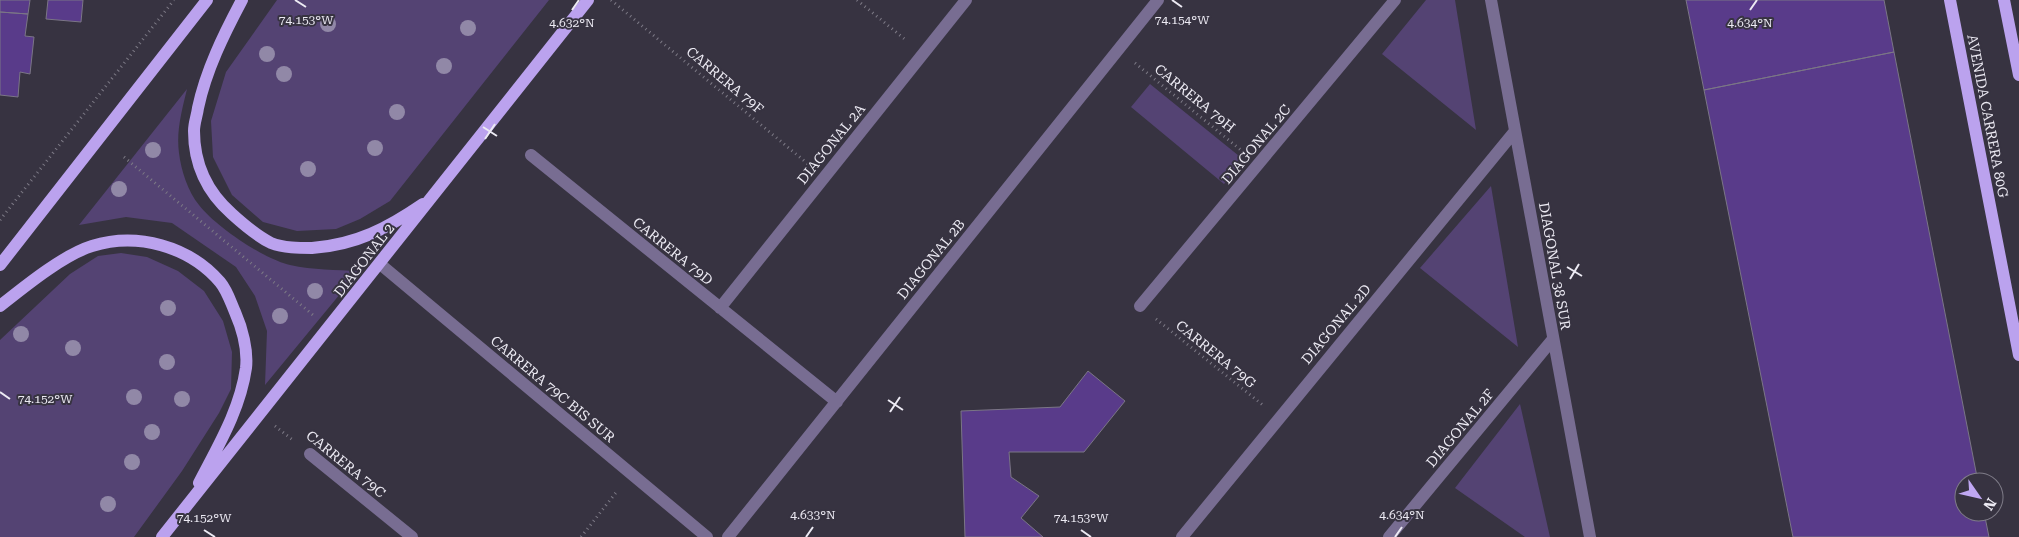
<svg xmlns="http://www.w3.org/2000/svg" width="2019" height="537" viewBox="0 0 2019 537" font-family="'Roboto Serif',serif">
<rect width="100%" height="100%" fill="#373341"/>
<path fill="#544373" d="M277,0H549L390,201L360,219L336,229L297,231L263,222L232,195L213,157L211,121L226,72Z
M1426,0H1455L1476,130L1382,54Z
M1150,84L1244,160L1224,184L1131,107Z
M187,89C182,110 176,131 179,153C181,170 188,192 199,205C216,227 264,259 290,265C313,270 336,270 359,271L265,385L267,331L255,296L236,267L172,223L126,217L79,225Z
M1491,186L1518,347L1420,268Z
M121,253L147,257L178,271L204,291L223,321L232,352L231,389L219,413L182,471L134,537H0V340L70,274L98,256Z
M1520,404L1550,537H1525L1455,488Z"/>
<path fill="#593b8a" stroke="#7b7686" d="M0,0H30L28,14L0,12Z
M48,0H83L81,22L46,19Z
M1686,0H1884L1894,52L1704,90Z
M0,12L28,14L25,36L34,37L30,74L20,72L18,97L0,95Z
M1894,52L1978,482H1964V512H1984L1989,537H1793L1704,90Z
M1088,371L1125,401L1084,452H1009L1011,477L1039,496L1021,518L1043,537H965L961,411L1060,407Z"/>
<g fill="none" stroke-linecap="round" stroke-linejoin="round">
<path stroke="#7d7a86" stroke-width="3" stroke-dasharray="1 4" stroke-linecap="butt" d="M611,0L808,164
M857,0L907,41
M1135,63L1242,151
M124,157L313,315
M0,220L174,0
M1156,319L1264,406
M275,426L294,441
M581,537L618,490"/>
<path stroke="#786d92" stroke-width="12" d="M1491,0L1590,537
M531,155L837,402
M380,264L707,537
M1140,306L1395,0
M720,308L966,0
M310,454L412,537
M728,537L1158,0
M1182,537L1515,131
M1389,537L1553,339"/>
<path stroke="#bba2ee" stroke-width="12" d="M242,0C224,34 206,70 198,108C197,116 194,123 194,131C194,164 207,192 232,214C243,224 257,236 271,243C284,248 299,248 312,248C356,245 388,228 423,204
M1950,0L2019,355
M2004,0L2019,75
M0,265L207,0
M0,306C24,287 63,255 92,246C137,232 189,246 220,282C227,290 231,303 235,312C242,328 248,350 246,368C240,410 218,446 199,483
M162,537L588,0"/>
</g>
<g fill="#9188a7">
<circle cx="328" cy="24" r="8"/>
<circle cx="468" cy="28" r="8"/>
<circle cx="267" cy="54" r="8"/>
<circle cx="444" cy="66" r="8"/>
<circle cx="284" cy="74" r="8"/>
<circle cx="397" cy="112" r="8"/>
<circle cx="375" cy="148" r="8"/>
<circle cx="153" cy="150" r="8"/>
<circle cx="308" cy="169" r="8"/>
<circle cx="119" cy="189" r="8"/>
<circle cx="315" cy="291" r="8"/>
<circle cx="168" cy="308" r="8"/>
<circle cx="280" cy="316" r="8"/>
<circle cx="21" cy="334" r="8"/>
<circle cx="73" cy="348" r="8"/>
<circle cx="167" cy="362" r="8"/>
<circle cx="134" cy="397" r="8"/>
<circle cx="182" cy="399" r="8"/>
<circle cx="152" cy="432" r="8"/>
<circle cx="132" cy="462" r="8"/>
<circle cx="108" cy="504" r="8"/>
</g>
<path fill="none" stroke="#eceaf3" stroke-width="2" d="M295,0L306,7M1172,0L1182,7M572,10L579,0M1750,10L1757,0M483,127L497,136M485,139L495,124M1567,267L1582,276M1570,279L1579,264M0,392L10,399M888,400L903,410M890,412L900,397M204,530L215,537M1081,530L1091,537M806,537L813,527M1395,537L1402,527"/>
<g text-anchor="middle" stroke-width="4" stroke-linejoin="round" paint-order="stroke">
<g font-size="14" fill="#eceaf3" stroke="#373341">
<text transform="translate(725 80) rotate(40)" y="5">CARRERA 79F</text>
<text transform="translate(1195 98) rotate(39)" y="5">CARRERA 79H</text>
<text transform="translate(1988 116) rotate(79)" y="5">AVENIDA CARRERA 80G</text>
<text transform="translate(831 144) rotate(-51)" y="5">DIAGONAL 2A</text>
<text transform="translate(1256 144) rotate(-50)" y="5">DIAGONAL 2C</text>
<text transform="translate(673 251) rotate(39)" y="5">CARRERA 79D</text>
<text transform="translate(931 259) rotate(-51)" y="5">DIAGONAL 2B</text>
<text transform="translate(364 260) rotate(-52)" y="5">DIAGONAL 2</text>
<text transform="translate(1555 266) rotate(80)" y="5">DIAGONAL 38 SUR</text>
<text transform="translate(1336 324) rotate(-50)" y="5">DIAGONAL 2D</text>
<text transform="translate(1216 354) rotate(39)" y="5">CARRERA 79G</text>
<text transform="translate(553 389) rotate(40)" y="5">CARRERA 79C BIS SUR</text>
<text transform="translate(1460 428) rotate(-50)" y="5">DIAGONAL 2F</text>
<text transform="translate(346 464) rotate(39)" y="5">CARRERA 79C</text>
</g>
</g>
<g font-size="12" text-anchor="middle" fill="#eceaf3" stroke="#373341" stroke-width="4" stroke-linejoin="round" paint-order="stroke">
<text x="306" y="24">74.153°W</text>
<text x="1182" y="24">74.154°W</text>
<text x="572" y="27">4.632°N</text>
<text x="1750" y="27">4.634°N</text>
<text x="45" y="403">74.152°W</text>
<text x="813" y="519">4.633°N</text>
<text x="1402" y="519">4.634°N</text>
<text x="204" y="522">74.152°W</text>
<text x="1081" y="522">74.153°W</text>
</g>
<g transform="translate(1979 497) rotate(124)"><circle r="24" fill="#373341" stroke="#7f7c88"/>
<path d="M0-4L9 19L0 12L-9 19Z" fill="#c0a8f3"/>
<text y="-8" font-size="14" font-weight="bold" text-anchor="middle" fill="#eceaf3">N</text>
</g>
</svg>
